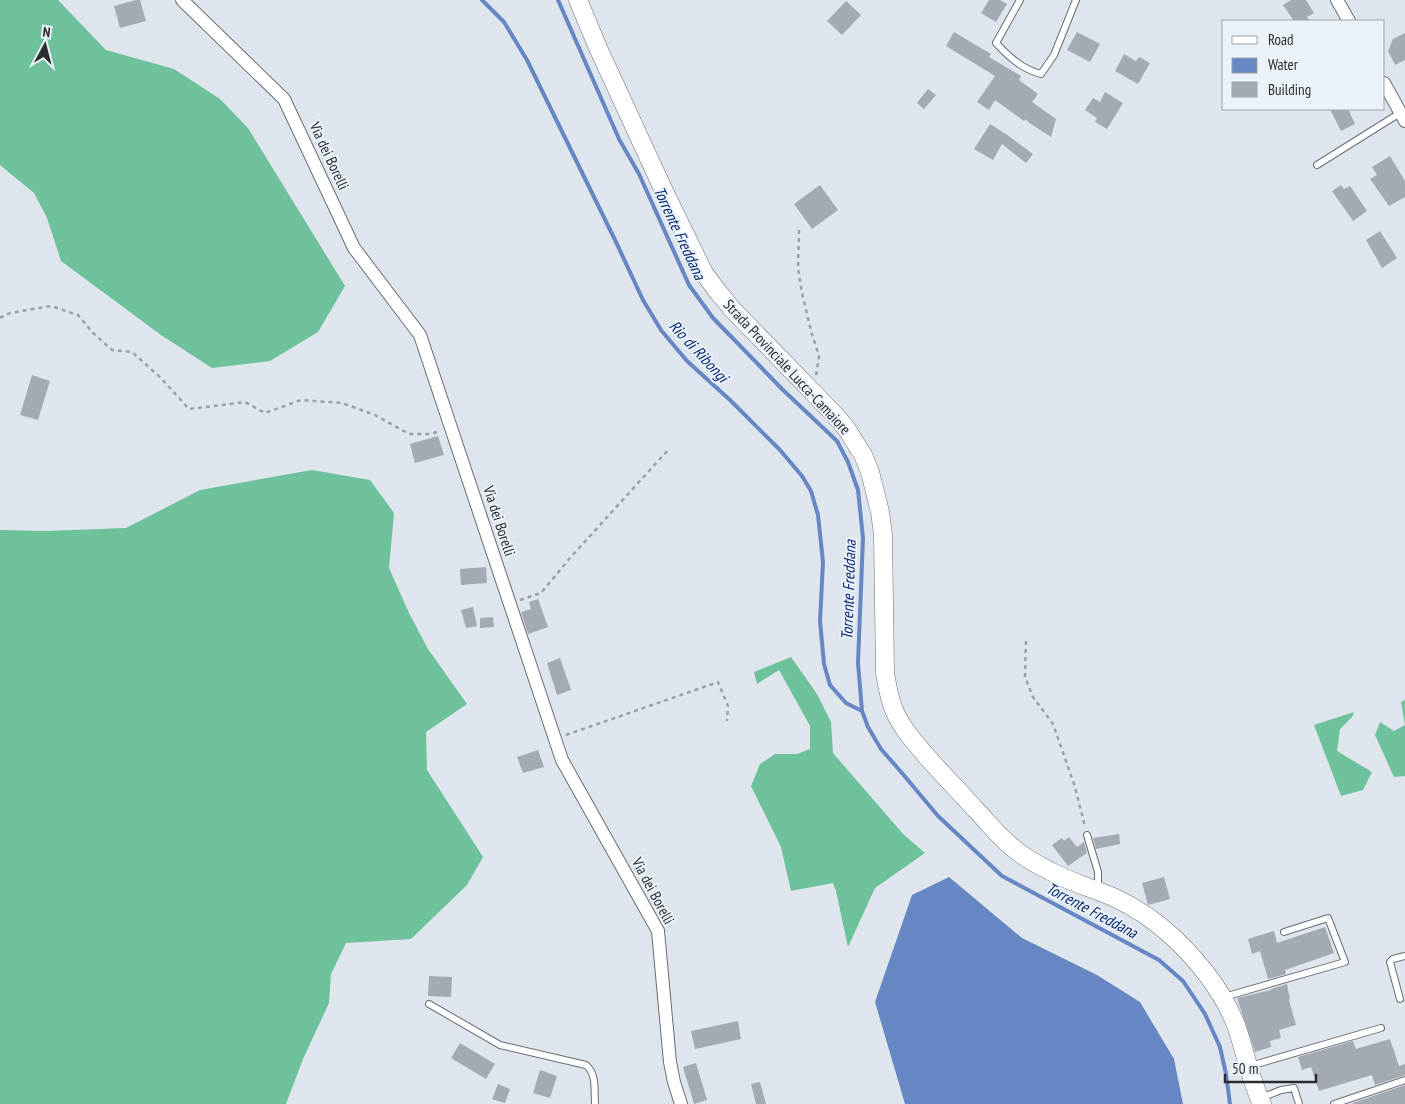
<svg xmlns="http://www.w3.org/2000/svg" width="1405" height="1104" viewBox="0 0 1405 1104" font-family="'PT Sans Narrow',sans-serif">
<rect width="100%" height="100%" fill="#dee5ec"/>
<path fill="#6dc29c" d="M0,0H58L106,50L174,69L220,99L248,128L345,286L318,332L270,361L212,368L161,335L61,261L47,218L34,193L0,165Z
M312,470L370,480L394,513L389,568L409,613L428,649L467,704L426,732L427,770L483,857L467,885L411,939L346,943L331,974L329,1003L303,1059L286,1104H0V530L45,531L126,528L200,490Z
M791,657L817,694L831,722L833,753L904,835L925,853L875,888L848,947L836,891L833,883L791,891L781,847L751,786L760,764L775,754H797L810,749V726L779,670L757,684L754,672Z
M1405,700V776L1394,777L1375,735L1380,722L1394,731L1405,725L1401,702Z
M1354,712L1352,717L1340,729L1337,751L1372,772L1363,790L1341,796L1314,725Z"/>
<path fill="#6787c4" d="M949,877L1022,938L1097,975L1140,1002L1174,1059L1183,1104H905L875,1002L912,895Z"/>
<g fill="none" stroke-linecap="round" stroke-linejoin="round">
<path stroke="#6787c4" stroke-width="4" d="M482,0L504,22L527,60L616,242L643,300L661,330L687,361L730,400L780,450L802,476L811,491L818,515L823,562L820,621L824,664L830,685L846,703L862,711
M558,0L619,139L639,174L689,285L713,318L782,389L837,441L848,462L858,490L863,538L858,663L862,711L868,727L881,749L902,773L938,816L1002,876L1159,960L1183,981L1205,1014L1220,1047L1226,1074L1230,1104"/>
</g>
<path fill="#a4aab1" d="M136,0H140L146,21L120,28L114,6Z
M989,0H1000L1007,4L996,22L981,13Z
M1291,0H1306L1314,13L1307,17L1310,21H1294L1283,5Z
M846,1L861,15L842,35L827,21Z
M954,32L991,54L989,57L1021,76L1019,80L1038,94L1032,102L1056,119L1051,137L1028,122L1026,119L1024,121L995,100L989,110L977,102L995,76L946,46Z
M1077,32L1100,44L1090,62L1067,50Z
M1405,33V60L1395,65L1388,51L1393,39Z
M1124,54L1136,61L1139,57L1150,63L1138,84L1115,71Z
M928,89L936,95L924,109L917,103Z
M1105,92L1123,103L1107,129L1095,122L1097,118L1085,110L1093,98L1100,102Z
M1330,109H1348L1355,124L1341,131Z
M990,124L1006,134L1033,154L1026,163L1002,144L993,160L974,149Z
M1390,156L1405,181V197L1389,206L1370,179L1377,175L1372,167Z
M820,185L838,210L812,229L794,204Z
M1341,185L1344,189L1350,186L1367,211L1353,221L1332,191Z
M1380,231L1397,258L1382,268L1366,240Z
M32,375L50,381L38,420L20,415Z
M438,436L444,455L415,463L410,444Z
M486,567L487,583L461,585L460,569Z
M538,599L548,627L528,634L521,612L531,609L529,602Z
M473,607L477,626L466,628L461,610Z
M493,617L494,627L480,628V618Z
M560,658L571,690L557,695L547,663Z
M538,750L544,767L523,773L517,757Z
M1119,834L1120,844L1096,849L1093,838Z
M1069,837L1077,847L1084,842L1087,853L1068,866L1052,845L1062,838L1064,841Z
M1164,877L1170,899L1148,905L1142,883Z
M1325,927L1334,953L1285,970L1286,974L1268,979L1260,951L1252,954L1248,939L1274,931L1277,943Z
M429,976L452,977L451,997L428,996Z
M1287,984L1290,999L1289,1000L1296,1025L1279,1030L1281,1038L1270,1041L1271,1047L1255,1052L1237,998L1271,990V989Z
M738,1021L741,1039L695,1049L691,1031Z
M1390,1039L1399,1066L1405,1064V1075L1375,1085L1372,1075L1319,1091L1311,1067L1302,1070L1298,1057L1353,1041L1356,1049Z
M460,1043L495,1064L486,1079L451,1058Z
M696,1063L707,1100L694,1104L683,1067Z
M540,1070L557,1076L550,1098L533,1093Z
M760,1082L766,1104H756L751,1084Z
M498,1084L510,1089L505,1103L492,1099Z
M1405,1085V1104H1353V1103Z"/>
<g fill="none" stroke-linecap="round" stroke-linejoin="round">
<defs>
<path id="lane" d="M1020,0L996,43C1009,57 1022,69 1041,74L1054,55L1076,0
M1317,165L1400,113
M1087,835L1098,872V890
M1224,997L1345,962L1328,918L1284,932
M1400,999L1390,962L1393,959L1405,956
M429,1004L500,1045L586,1065C597,1074 594,1091 595,1104
M1250,1066L1381,1028
M1261,1098L1281,1090L1294,1088L1299,1104
M1334,1104L1405,1080"/>
<path id="street" d="M182,0L284,99L354,248L420,335L562,760L658,931L670,1062L674,1082L681,1104
M1337,0L1349,21
M1384,83L1405,121"/>
<path id="secondary" d="M578,0L599,50L664,191L704,273L718,292L733,310L833,413L846,428L863,455L870,472L880,512L883,535L885,673C887,685 889,698 894,710C902,729 916,744 929,759C944,776 960,792 975,809C987,821 998,836 1012,847C1023,857 1036,864 1050,871C1070,882 1092,888 1113,897C1135,907 1157,922 1175,939C1201,964 1223,992 1236,1025C1245,1051 1250,1079 1262,1104"/>
</defs>
<use href="#lane" stroke="#686e74" stroke-width="8"/>
<use href="#street" stroke="#686e74" stroke-width="14"/>
<use href="#secondary" stroke="#686e74" stroke-width="19"/>
<path stroke="#9ba1a6" stroke-width="2.5" stroke-dasharray="4 4" stroke-linecap="butt" d="M799,230L798,268L802,293L811,331L819,356L816,376
M0,318L10,313L51,306L78,315L93,333L112,350L132,352L161,378L189,409L245,402L265,413L301,400L342,403L375,415L409,434H431L440,431
M520,600L541,593L570,558L669,449
M1026,641L1025,677L1033,697L1053,724L1074,784L1085,826
M566,735L718,682L728,706L727,721"/>
<use href="#lane" stroke="#fff" stroke-width="6"/>
<use href="#street" stroke="#fff" stroke-width="12"/>
<use href="#secondary" stroke="#fff" stroke-width="18"/>
</g>
<g text-anchor="middle" stroke-width="4" stroke-linejoin="round" paint-order="stroke">
<g font-size="15" fill="#2a2c2f" stroke="#ebf2f9">
<text transform="translate(329 156) rotate(65)" y="5">Via dei Borelli</text>
<text transform="translate(787 367) rotate(47)" y="5">Strada Provinciale Lucca-Camaiore</text>
<text transform="translate(499 521) rotate(72)" y="5">Via dei Borelli</text>
<text transform="translate(653 891) rotate(62)" y="5">Via dei Borelli</text>
</g>
<g font-size="16" font-style="italic" fill="#092971" stroke="#ebf2f9">
<text transform="translate(680 233) rotate(65)" y="6">Torrente Freddana</text>
<text transform="translate(699 351) rotate(47)" y="6">Rio di Ribongi</text>
<text transform="translate(848 590) rotate(-88)" y="6">Torrente Freddana</text>
<text transform="translate(1092 910) rotate(28)" y="6">Torrente Freddana</text>
</g>
</g>
<rect x="1222" y="20" width="162" height="90" fill="#ebf2f9" stroke="#9ea3a8"/>
<rect x="1232" y="36" width="25" height="8" fill="#ffffff" stroke="#9ea3a8"/>
<text x="1268" y="45" font-size="15" fill="#2a2c2f">Road</text>
<rect x="1232" y="58" width="25" height="15" fill="#6787c4" stroke="#9ea3a8"/>
<text x="1268" y="70" font-size="15" fill="#2a2c2f">Water</text>
<rect x="1232" y="82" width="25" height="15" fill="#a4aab1" stroke="#9ea3a8"/>
<text x="1268" y="95" font-size="15" fill="#2a2c2f">Building</text>
<g transform="translate(45 45) rotate(7)" stroke="#ebf2f9" stroke-width="4" paint-order="stroke">
<path d="M0-4L9 19L0 12L-9 19Z" fill="#2a2c2f"/>
<text y="-8" font-size="14" font-weight="bold" text-anchor="middle" fill="#2a2c2f">N</text>
</g>
<path d="M1225 1074v8h91v-8" fill="none" stroke="#2a2c2f" stroke-width="2.5"/>
<text x="1232" y="1074" font-size="15" fill="#2a2c2f" stroke="#ebf2f9" stroke-width="4" paint-order="stroke">50 m</text>
</svg>
